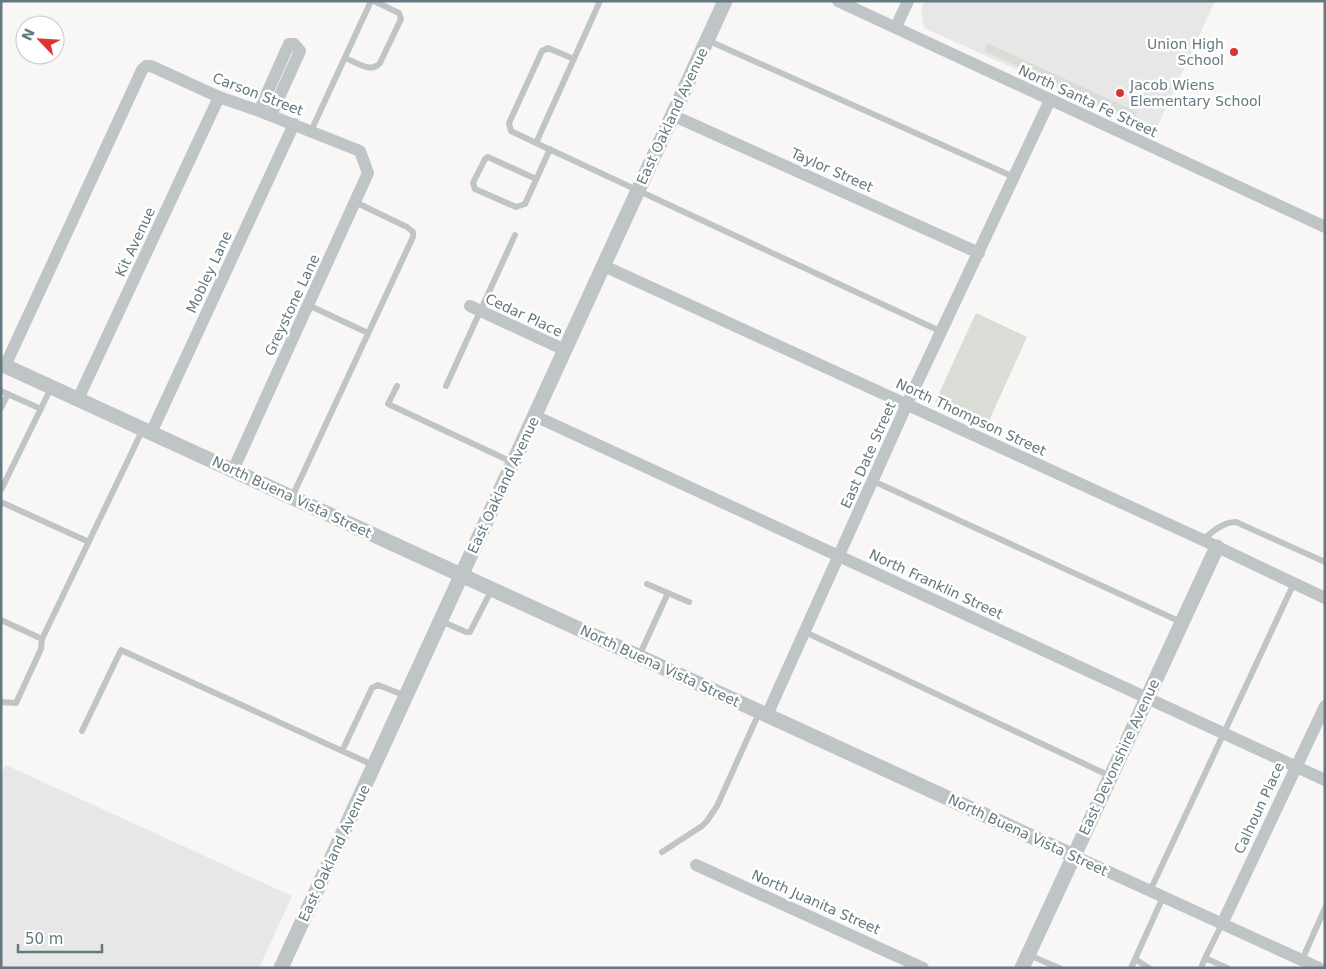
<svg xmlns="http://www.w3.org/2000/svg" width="1326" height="969" viewBox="0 0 1326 969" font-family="'DejaVu Sans',sans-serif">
<rect width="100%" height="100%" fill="#f8f7f5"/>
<path fill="#e6e7e6" d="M925,1H1215L1155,132L924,28L921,9Z
M6,765L292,896L259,968H1V774Z"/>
<path fill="#d9ddd5" d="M987,43L1137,112L1134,119L1131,118L984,51Z
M976,313L1027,337L987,425L935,402Z"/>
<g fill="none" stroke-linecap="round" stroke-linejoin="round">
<path stroke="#bfc5c7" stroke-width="6" d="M600,1L536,143L942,332
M707,40L1014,177
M345,58C356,62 371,74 380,63L401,19L399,13L374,1
M311,131L371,1
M536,143L511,131L509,123L542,51L548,48L574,59
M536,179L488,157L485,159L473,183L475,189L516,207L525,204L550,149
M308,305L368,333
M397,386L388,404L512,462
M446,386L515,235
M1,391L41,409
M1,408L8,394
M873,481L1181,622
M1,490L51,388
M292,497L413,237V232L407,227L355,202
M1,502L89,542
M1203,540C1213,531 1223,522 1236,522L1325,562
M668,593L689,602
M1,620L42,639L41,649L16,703L1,702
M441,621L466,632H470L492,589
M805,632L1110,776
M42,639L143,429
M639,656L668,593L647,584
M82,731L121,650L373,765
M342,751L372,688L378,685L406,696
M662,852L702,826L707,821L717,806L759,713
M1150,891L1294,583
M1222,924L1205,958L1227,968
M1029,955L1059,968
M1135,959L1149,968
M1302,960L1325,908
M1131,968L1163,897
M1201,968L1205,958"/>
<path stroke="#bfc5c7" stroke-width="12" d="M838,1L1325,227
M896,27L908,1
M259,111L289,44H294L300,51L271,115
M672,115L979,253
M604,266L1203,540L1325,598
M470,306L565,350
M5,366L142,70L146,66H151L219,97L259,111L360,151L368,173L233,470
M78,399L219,97
M535,416L1325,780
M151,433L294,124
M767,715L907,404L1050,100
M1074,856L1319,968
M696,865L923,968
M1222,924L1325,706"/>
<path stroke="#bfc5c7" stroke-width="15" d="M1,364L1074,856
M281,968L725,1
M1022,968L1217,547"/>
</g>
<g fill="#db3332" stroke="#fff" stroke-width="2">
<circle cx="1234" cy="52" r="5"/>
<circle cx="1120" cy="93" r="5"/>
</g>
<g text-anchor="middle" stroke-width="5" stroke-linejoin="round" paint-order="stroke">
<g font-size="14" fill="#64797f" stroke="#fff" text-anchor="end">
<text x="1224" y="49">Union High<tspan x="1224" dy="16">School</tspan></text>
<text x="1130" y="90" text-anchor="start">Jacob Wiens<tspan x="1130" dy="16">Elementary School</tspan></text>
</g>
<g font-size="14" fill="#64797f" stroke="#fff">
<text transform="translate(258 94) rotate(21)" y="5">Carson Street</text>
<text transform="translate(1088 101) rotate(25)" y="5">North Santa Fe Street</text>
<text transform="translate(672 116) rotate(-65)" y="5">East Oakland Avenue</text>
<text transform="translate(832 170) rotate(24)" y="5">Taylor Street</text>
<text transform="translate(135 242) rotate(-65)" y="5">Kit Avenue</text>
<text transform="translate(209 272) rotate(-65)" y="5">Mobley Lane</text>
<text transform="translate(292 305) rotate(-65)" y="5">Greystone Lane</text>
<text transform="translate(524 315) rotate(25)" y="5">Cedar Place</text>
<text transform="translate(971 417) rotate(25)" y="5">North Thompson Street</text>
<text transform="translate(868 455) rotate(-66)" y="5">East Date Street</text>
<text transform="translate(503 485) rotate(-65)" y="5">East Oakland Avenue</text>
<text transform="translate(292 497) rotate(25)" y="5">North Buena Vista Street</text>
<text transform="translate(936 584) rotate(25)" y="5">North Franklin Street</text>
<text transform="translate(660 666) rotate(25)" y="5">North Buena Vista Street</text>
<text transform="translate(1119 757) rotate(-65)" y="5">East Devonshire Avenue</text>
<text transform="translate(1259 808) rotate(-65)" y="5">Calhoun Place</text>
<text transform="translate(1028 835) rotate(25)" y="5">North Buena Vista Street</text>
<text transform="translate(334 853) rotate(-65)" y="5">East Oakland Avenue</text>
<text transform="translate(816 902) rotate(24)" y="5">North Juanita Street</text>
</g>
</g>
<rect width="1326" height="969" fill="none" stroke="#64797f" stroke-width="5"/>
<g transform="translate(40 40) rotate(295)"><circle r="24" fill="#ffffff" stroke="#c1c9cc"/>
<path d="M0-4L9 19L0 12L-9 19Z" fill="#db3332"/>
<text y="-8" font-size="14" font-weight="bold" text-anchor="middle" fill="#64797f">N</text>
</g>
<path d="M18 944v8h84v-8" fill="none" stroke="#64797f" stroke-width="2.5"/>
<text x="25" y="944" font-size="15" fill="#64797f" stroke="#ffffff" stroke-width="4" paint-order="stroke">50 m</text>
</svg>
